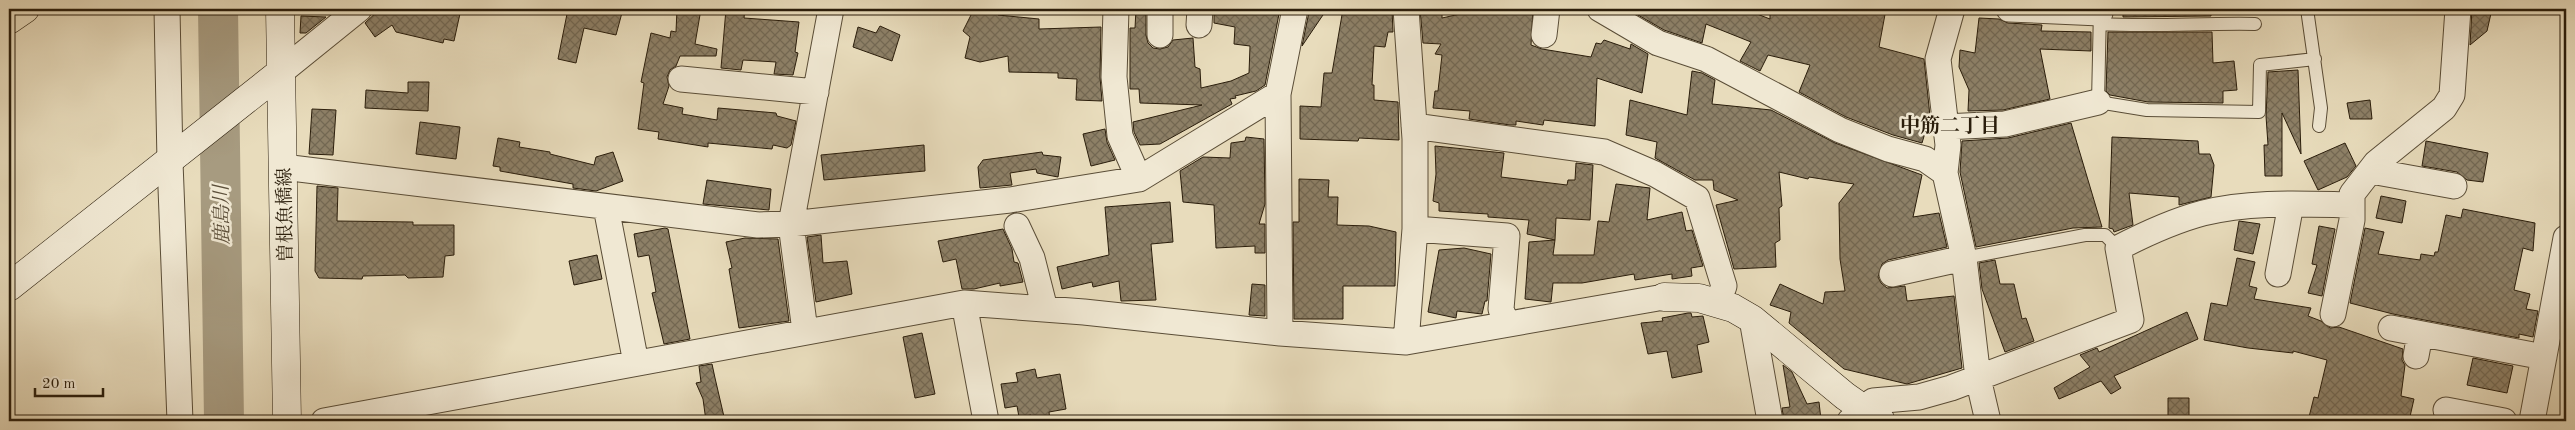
<svg xmlns="http://www.w3.org/2000/svg" width="2575" height="430" viewBox="0 0 2575 430" font-family="'Old Standard TT','Noto Serif JP',serif">
<defs>
<pattern id="building-cross-hatch" width="8" height="8" patternUnits="userSpaceOnUse" patternTransform="scale(1.25)"><rect width="8" height="8" fill="#8d8067"/><path d="M0 0l8 8M0 8l8-8" fill="none" stroke="#736853"/></pattern>
</defs>
<rect width="100%" height="100%" fill="#e8dcbc"/>
<filter id="stains"><feTurbulence type="fractalNoise" baseFrequency=".004" numOctaves="4"/><feColorMatrix values="0 0 0 0 .2 0 0 0 0 .09 0 0 0 0 .02 0 0 0 .5 -.17"/></filter>
<radialGradient id="worn" r=".72"><stop offset=".6" stop-color="#630" stop-opacity="0"/><stop offset="1" stop-color="#630" stop-opacity=".3"/></radialGradient>
<g fill="none" stroke-linecap="round" stroke-linejoin="round">
<path stroke="#a79b80" stroke-width="40" d="M218,9L224,421"/>
</g>
<path fill="url(#building-cross-hatch)" stroke="#2a1d0b" d="M380,9H461L454,41L444,39L443,43L396,32L392,25L375,37L365,23Z
M568,9H623L616,35L584,28L576,63L558,59Z
M677,9H701L695,44L717,49L716,56H680L676,66L670,70L667,77L669,86L663,104L683,108L682,114L717,120L718,108L776,113L777,116L796,121L791,145L787,148L773,145L772,149L708,143V147L658,139L659,132L638,129L644,83L641,82L651,33L670,38L671,31L676,32Z
M726,9H745L744,18L799,22L795,52L798,53L793,75L774,74L776,62L743,60L741,70L721,68Z
M974,9H999L998,15L1039,19V29L1101,27L1100,77L1102,101L1076,100L1077,79L1058,78V73L1009,72L1008,56L980,62L965,58L970,37L963,31Z
M1136,9H1146V35L1148,43L1153,48L1160,49L1168,47L1173,40L1193,38L1195,67L1200,69L1201,88L1231,81L1249,73L1250,46L1234,44L1235,27L1214,23V9H1280L1265,85L1256,91L1235,96L1236,98L1230,99L1232,104L1160,144L1140,145L1134,132L1133,122L1202,105L1140,103L1139,89H1130V28H1135Z
M1309,9H1327L1302,46L1309,12Z
M1343,9H1392L1393,32H1388L1385,47L1374,46L1372,85H1374V100L1398,102L1399,140L1359,138L1358,141L1300,139V106L1321,107L1324,73H1332Z
M1420,9H1442V18L1483,9H1533L1531,45L1542,49L1591,57L1596,43L1601,44L1604,40L1630,49L1631,44L1648,54L1642,93L1597,78L1595,126L1544,120L1543,125L1516,121V125H1510L1469,119L1470,111L1433,108L1435,91H1438L1442,55L1435,54L1441,44L1423,43Z
M1640,9H1744L1770,19V9H1886L1879,47L1924,59L1930,116L1922,143L1893,135L1846,117L1799,92L1810,65L1768,55L1760,71L1740,61L1751,42L1706,24L1702,43L1664,30L1638,15Z
M2182,9H2211V16L2123,17V10L2182,12Z
M2472,9H2492L2487,31L2470,45Z
M301,16L326,17L306,33H300Z
M1979,18L1999,19L2008,23L2042,25L2041,31L2091,32V51L2040,49L2050,99L2003,110L1968,111L1969,90L1959,67L1960,50L1975,53Z
M880,26L900,35L892,61L853,47L858,27L876,33Z
M2108,32H2212L2213,63L2234,61L2237,90L2223,91V103L2148,102L2110,95L2106,91Z
M2298,70L2301,154L2282,113V176H2265L2264,145H2268L2266,116L2268,72Z
M1692,71L1702,73L1715,80L1712,104L1771,110L1835,143L1922,175L1913,217L1939,213L1947,247L1888,260L1882,264L1878,277L1881,283L1887,288L1905,286L1907,301L1954,296L1962,368L1907,384L1844,369L1789,323L1791,312L1770,305L1780,284L1823,304L1825,292L1845,291L1840,259L1839,203L1854,184L1809,177L1808,179L1779,172L1782,206L1779,208L1780,240L1775,243L1776,267L1734,269L1716,205L1738,200L1714,190L1713,180H1695L1655,158L1657,142L1626,135L1630,100L1687,115Z
M408,82H429L428,111L365,108L366,90L408,93Z
M2370,100L2372,119H2350L2347,103Z
M312,109L336,110L333,155L309,154Z
M420,122L460,127L456,159L416,154Z
M2071,123L2102,227L2073,228L1976,247L1960,172L1962,141L2008,138Z
M1105,129L1107,142L1115,160L1091,166L1083,134Z
M1246,137L1264,139L1265,204L1259,224H1265V253H1255V246L1216,248L1214,205L1183,202L1180,171L1203,157L1230,158L1231,143L1245,141Z
M2112,137L2198,141L2199,154H2210L2214,165L2211,197L2179,205V197L2129,193L2133,225L2114,232L2113,229L2109,228Z
M498,138L520,142L519,147L550,152V154L594,165L596,157L613,152L623,181L596,191L573,188V184L500,171V167L493,166Z
M2426,141L2488,153L2483,182L2467,180L2457,172L2422,166Z
M2345,143L2356,166L2347,177L2318,190L2304,161Z
M924,145L925,171L824,180L821,155Z
M1435,146L1504,153L1501,177L1567,185L1568,180H1575L1576,163L1593,165L1590,220L1556,218L1555,240L1527,234L1529,220L1488,217V214L1439,211V203L1433,201L1436,174Z
M1042,152L1043,155L1061,157L1058,177L1037,173L1036,169L1010,173L1012,185L980,188L978,167L983,160Z
M1299,179L1329,180L1328,197H1338L1337,225L1369,226L1396,232L1395,286H1343V319H1294L1293,222H1299Z
M707,180L771,189L769,210L703,204Z
M1616,184L1650,188L1647,220L1682,212L1686,231L1692,230L1703,266L1691,268L1692,276L1672,279V274L1635,280L1634,274L1582,283H1553L1551,302L1525,299L1529,242L1555,240L1553,255H1594L1598,221L1609,222Z
M317,186L338,188L337,221L413,222V225H454V255L445,256L443,277L408,278L405,275L363,276L362,279L319,278L315,271Z
M2381,196L2406,201L2402,223L2376,218Z
M1170,202L1173,242L1151,244L1156,300L1121,301L1119,281L1093,287L1092,282L1062,289L1057,267L1109,255L1105,207Z
M2463,209L2535,223L2533,251L2523,248L2514,290L2530,294L2526,309L2538,311L2533,337L2519,334V338L2393,314L2350,303L2365,228L2384,232L2378,254L2420,260L2421,254L2434,256L2435,252H2438L2446,215L2461,218Z
M2239,221L2260,224L2253,254L2234,250Z
M2319,226L2335,229L2322,296L2308,293L2317,265L2312,264Z
M665,228L668,229L690,339L664,344L652,293L656,292L649,255L638,257L634,234Z
M1003,229L1012,249L1014,262L1018,263L1023,282L1000,286V283L974,289H962L956,259L943,262L938,241Z
M821,235L823,263L847,261L852,294L816,302L807,237Z
M745,238L778,239L789,321L739,328L729,269L732,268L726,242Z
M1464,248L1491,254L1487,301H1485L1482,314L1457,311L1456,318L1428,312L1439,250Z
M597,255L602,279L574,285L569,261Z
M2237,258L2255,262L2249,286L2257,288L2254,299L2311,308L2308,316L2321,321L2330,328L2339,327L2403,349L2402,360L2405,365L2401,396L2414,399L2409,421H2308L2314,397L2318,398L2327,360L2293,351V353L2248,348L2204,340L2211,303L2227,306Z
M1995,260L2000,284H2014L2022,319L2026,318L2034,341L2005,352L1982,289L1979,263Z
M1252,284L1265,285V316L1249,315Z
M2187,312L2198,339L2114,376L2121,388L2111,394L2101,381L2059,399L2054,388L2090,367L2080,355L2097,348L2099,352Z
M1688,313H1691L1692,317L1703,316L1709,342L1697,345L1702,372L1672,378L1667,351L1648,354L1641,323L1663,321L1662,318Z
M922,333L935,394L915,398L903,337Z
M2473,358L2513,366L2507,393L2467,385Z
M712,364L715,378L725,421H706L703,399L696,383L701,382L699,366Z
M1783,365L1792,372L1807,404L1819,402L1821,420L1784,421L1782,408L1790,407Z
M1035,369L1037,378L1060,374L1066,409L1049,412L1050,421H1032L1031,415L1019,417L1017,406L1005,408L1001,384L1018,382L1016,373Z
M2168,398H2189V421H2168Z"/>
<g fill="none" stroke-linecap="round" stroke-linejoin="round">
<defs>
<path id="lane" d="M2100,9L2098,102L2147,110L2259,112L2260,65L2315,59
M2307,9L2321,108L2319,126
M2100,24C2152,27 2203,23 2255,24
M1964,258L2085,235H2105L2118,248"/>
<path id="street" d="M167,9L170,162L180,421
M1116,9L1114,77L1120,136L1139,179
M1406,9L1415,139V229L1406,342
M1600,9L1658,43L1706,59L1840,130L1888,149L1925,159L1945,173
M1952,9L1938,59L1948,145L1945,173L1964,258L1978,378L1988,421
M2009,9L2100,13
M1199,25L1200,9
M1160,35V9
M1544,35L1547,9
M281,72L359,9
M681,79L816,92
M1414,126L1604,152L1655,174L1697,198L1724,286L1718,302
M1945,127L2005,124L2098,102
M283,167L758,225L791,224L1010,200L1139,179L1278,94
M2371,171L2454,186
M606,207L636,363
M1017,226L1032,258L1045,309
M1415,229L1507,236L1501,309L1506,323
M1892,274L1964,258
M2278,274L2291,204
M964,303L986,421
M2333,314L2352,220V194L2376,163L2444,108L2452,95L2458,9
M1752,319L1770,421
M2391,328L2544,357
M805,331L791,224L831,9
M1280,333L1278,94L1295,9
M2416,356L2420,334
M2446,410L2504,421
M324,421L964,303L1084,312L1280,333L1406,342L1664,297
M1850,421L1873,401L1919,397L1951,388L2131,320L2118,248C2145,234 2173,221 2203,213C2250,201 2302,204 2351,205
M2532,421L2566,238"/>
<path id="secondary" d="M280,9L287,421
M9,287L281,72
M1664,297L1699,298L1733,308L1752,319L1845,396L1881,421"/>
<path id="highway" d="M9,20L25,9"/>
</defs>
<use href="#lane" stroke="#5a4d37" stroke-width="14"/>
<use href="#street" stroke="#5a4d37" stroke-width="27"/>
<use href="#secondary" stroke="#2a1d0b" stroke-width="29"/>
<use href="#highway" stroke="#2a1d0b" stroke-width="29"/>
<use href="#lane" stroke="#f0e8d3" stroke-width="12"/>
<use href="#street" stroke="#f0e8d3" stroke-width="25"/>
<use href="#secondary" stroke="#f0e8d3" stroke-width="28"/>
<use href="#highway" stroke="#e8dcbc" stroke-width="28"/>
</g>
<g text-anchor="middle" stroke-width="5" stroke-linejoin="round" paint-order="stroke">
<g font-size="19" fill="#2a1d0b" stroke="#f0e8d3">
<text transform="translate(284 215) rotate(-91)" y="7">曽根魚橋線</text>
</g>
<g font-size="20" font-weight="bold" fill="#2a1d0b" stroke="#f0e8d3">
<text x="1950" y="132">中筋二丁目</text>
</g>
<g font-size="20" font-style="italic" fill="#5c4f3a" stroke="#f0e8d3">
<text transform="translate(221 215) rotate(-91)" y="7">鹿島川</text>
</g>
</g>
<rect width="2575" height="430" fill="none" stroke="#e8dcbc" stroke-width="30"/>
<rect x="10" y="10" width="2555" height="410" fill="none" stroke="#2a1d0b" stroke-width="2.5"/>
<rect x="15" y="15" width="2545" height="400" fill="none" stroke="#2a1d0b"/>
<path d="M35 388v8h68v-8" fill="none" stroke="#2a1d0b" stroke-width="2.5"/>
<text x="42" y="388" font-size="15" fill="#2a1d0b" stroke="#f0e8d3" stroke-width="4" paint-order="stroke">20 m</text>
<rect width="100%" height="100%" filter="url(#stains)"/>
<rect width="100%" height="100%" fill="url(#worn)"/>
</svg>
